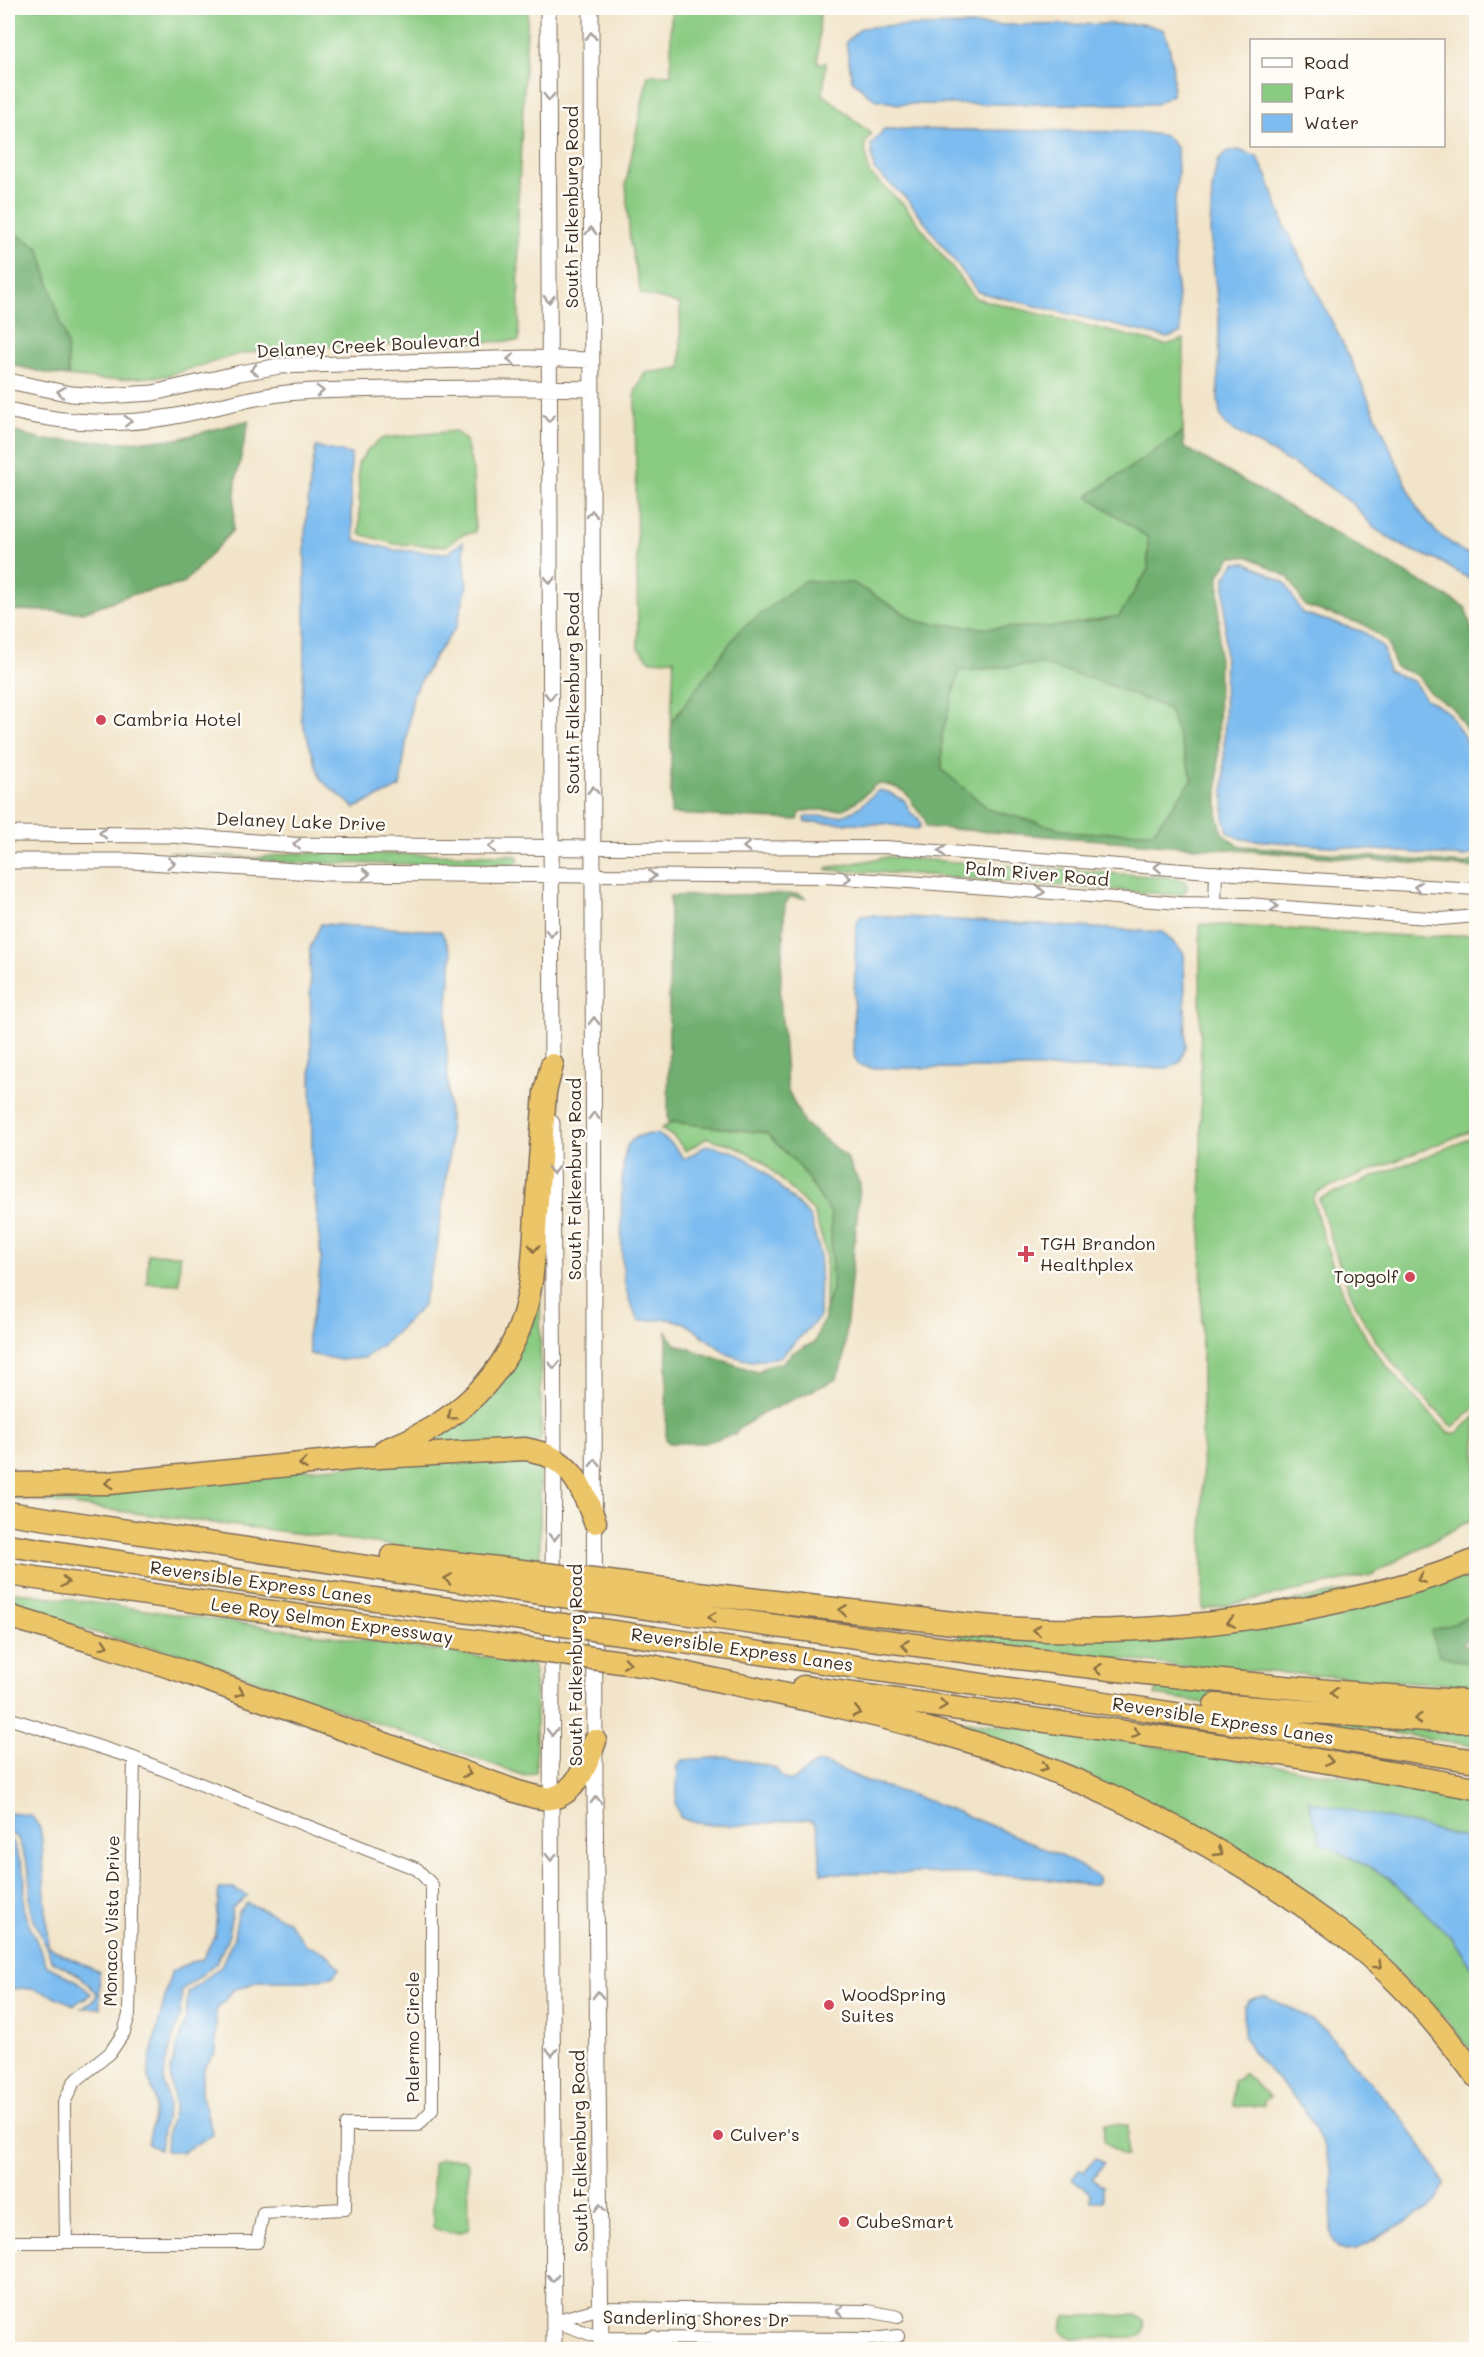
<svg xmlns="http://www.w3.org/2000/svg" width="1484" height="2357" viewBox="0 0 1484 2357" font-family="Mali,sans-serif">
<rect width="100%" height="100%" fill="#fdfcf7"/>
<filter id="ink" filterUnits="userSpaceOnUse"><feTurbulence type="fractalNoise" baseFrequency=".0167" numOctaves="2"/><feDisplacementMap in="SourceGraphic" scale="12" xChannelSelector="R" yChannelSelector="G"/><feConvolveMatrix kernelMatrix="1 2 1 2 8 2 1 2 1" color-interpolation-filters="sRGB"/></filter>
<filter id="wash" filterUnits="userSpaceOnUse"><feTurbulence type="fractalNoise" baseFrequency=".008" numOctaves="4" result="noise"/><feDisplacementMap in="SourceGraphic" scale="24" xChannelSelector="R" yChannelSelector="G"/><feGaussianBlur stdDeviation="1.35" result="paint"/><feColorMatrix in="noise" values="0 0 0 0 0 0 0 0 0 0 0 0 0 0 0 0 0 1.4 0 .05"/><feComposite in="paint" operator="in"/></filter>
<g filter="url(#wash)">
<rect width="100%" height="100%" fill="#f2e4c9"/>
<path fill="#8acb82" stroke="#627a50" stroke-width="1.5" d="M8,8H528L518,203L519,341L273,348L236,355L166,376L105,380L68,376L67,345L39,248L18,235L8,217Z
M671,8H820L818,63H826L823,94L871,134L865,144L869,173L904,205L975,298L1166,345L1184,339L1183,432L1089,495L1148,538V570L1119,617L1054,627L978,628L919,622L853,583L739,631L671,723L674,659L651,661L638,648L635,392L645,373L681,368L680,304L641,294L630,242L626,183L648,75H671Z
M455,431L466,441L473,472L475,532L461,535L446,546L395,544L360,534L358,464L368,449L383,438Z
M1040,664L1099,681L1169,709L1193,779L1153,832L1077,833L989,810L942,770V735L959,671Z
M169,852L256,858L292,853L514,855L518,857L519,861L513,865L295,863Z
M888,857L1177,878L1185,881L1187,888L1184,893L1176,895L913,874L827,870V868Z
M1200,924L1424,937L1476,934V1129L1317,1192L1313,1199C1326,1252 1345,1310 1378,1355C1399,1383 1425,1408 1449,1433H1457L1476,1416V1517L1371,1575L1203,1610Z
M672,1122L766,1133L801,1168L831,1214L832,1289L825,1310L826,1253L814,1212L761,1160L733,1145L707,1138L686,1151L675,1138L661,1129Z
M1476,1136V1407L1453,1427C1429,1403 1405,1379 1384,1352C1351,1309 1334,1250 1319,1199Z
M148,1254L180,1255L179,1284L147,1283Z
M540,1269L541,1438L538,1442L414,1452L463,1415Z
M494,1456L540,1460V1564L8,1497V1490Z
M1476,1566V1610L1456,1623L1431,1632L1468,1664L1476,1665V1686L1179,1666L958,1640L960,1631L1108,1636Z
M8,1591L533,1664L536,1694V1772L525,1776L182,1654L128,1642L8,1607Z
M1158,1686L1476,1715V1746L1155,1695Z
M947,1720L1066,1732L1476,1798V1841L1405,1822L1322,1843L1388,1877L1453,1939L1476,1974V2057L1445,2018L1333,1913L947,1724Z
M1243,2073L1270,2097L1264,2101V2106H1233V2081L1239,2079Z
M1104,2124L1128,2125L1127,2156H1123L1104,2141Z
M440,2159H463L468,2164L469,2229C459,2234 442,2234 433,2227V2164Z
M1136,2315L1144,2320C1145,2328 1145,2334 1137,2337L1073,2338L1065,2335L1061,2331L1062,2321L1066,2316Z"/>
<path fill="#6faf70" stroke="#556c47" stroke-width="1.5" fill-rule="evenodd" d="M8,217L18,235L39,248L67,345L68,376L50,374L8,364Z
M249,420L236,480L233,530L183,584L130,595L83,612L8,610V430L43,440L125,442L177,439Z
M1183,432L1184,447L1465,607L1476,644V756L1469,734L1453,708L1430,693L1417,675L1395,667L1388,643L1365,625L1305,606L1289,578L1250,557H1231L1219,575L1218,818C1224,836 1223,838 1241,846L1464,864L1476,860V868L926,827C926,816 921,815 915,807C913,805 912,801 910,798C904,789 886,782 875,785C865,794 853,807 839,810C826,812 813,807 800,813L798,820L671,814V723L739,631L804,581L853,583L919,622L978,628L1054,627L1119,616L1148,570V538L1088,496ZM1040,664L1099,681L1169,709L1193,779L1153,832L1077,833L990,810L942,770V735L959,671Z
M800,894L805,898L790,897L785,904L780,996L787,1088L804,1123L845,1156L860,1184L843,1364L835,1380L762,1414L738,1429L735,1434L704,1443H669L666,1440L667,1332L675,1344L757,1372L769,1365L782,1363L792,1353L815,1342L820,1326L825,1319V1310L832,1289L831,1214L801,1168L766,1133L673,1122L668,1125L670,896Z
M1476,1610V1633L1462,1644L1476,1647V1665L1439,1655L1431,1631L1456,1623Z"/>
<path fill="#7cbcf0" stroke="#5c7387" stroke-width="1.5" d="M1145,24L1164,30C1172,52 1175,72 1172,95L1156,104H898L874,99L852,80L846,42L861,28L883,26Z
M884,129L1139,132L1166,136L1177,148L1178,173L1172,228L1181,333L1168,338L978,292L908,200L874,170L871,145Z
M1239,150L1257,157L1267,176L1285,227L1350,358L1417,508L1437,533L1462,551L1476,558V583L1439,561L1406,548L1375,529L1354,505L1315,477L1226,426L1220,414L1218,398L1219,318L1210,233L1212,189L1217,162L1228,151Z
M316,447L351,454V512L355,540L394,550L448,553L463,542L467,585L457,626L435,656L413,694L400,787L355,808L321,780L301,718L305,639V535L310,482Z
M1235,563H1248L1285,583L1302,613L1364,632L1384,649L1388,671L1413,681L1426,699L1448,712L1465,738L1476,775V853L1464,857L1241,839L1229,833L1224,818L1225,577Z
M879,790L888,792L905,801L910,812L919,819L921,825L918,829L886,824L805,822L804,818C815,814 827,818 838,816C855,815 866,800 879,790Z
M871,915L1163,932L1184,953L1186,1046L1180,1062L1169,1068H871L859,1065L853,1054L856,923L861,916Z
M321,924L441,931L452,954L446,1027L450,1146L437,1249L422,1307L387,1341L364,1358L340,1360L310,1354L307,1335L316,1300L321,1259L312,1163L310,948Z
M657,1134L671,1143L685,1159L707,1145L732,1151L758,1165L810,1217L820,1253L819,1318L780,1357L751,1361L729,1355L685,1323L669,1319L639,1321C631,1307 626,1294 624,1278C621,1259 619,1157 628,1145C636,1134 645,1135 657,1134Z
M729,1757L775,1768L783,1778L791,1781C803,1777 811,1762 821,1763C836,1765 850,1775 864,1780C880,1786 896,1790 912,1795C938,1804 1093,1864 1099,1880L1095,1885C1070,1885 1047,1877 1022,1876C955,1872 888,1873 821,1873L818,1828L813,1821C796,1817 783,1822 767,1823C745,1826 699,1828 680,1817L676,1805L678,1764L683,1760Z
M1308,1801L1405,1822L1476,1841V1974L1453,1939L1388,1877L1322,1843Z
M8,1813L31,1815L40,1828L42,1841L48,1946C65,1957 82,1963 99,1972L100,2008H81L95,1999L97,1993L79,1975L52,1961L30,1910V1873L18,1838L8,1832Z
M8,1839L13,1842L25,1875L24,1912L47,1966L77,1981L91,1994L74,2005C51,1995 32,1984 8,1990Z
M233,1888L248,1896L232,1908L229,1935L217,1962L182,1991L180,2015L165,2066L164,2084L169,2105L162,2131L160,2150L148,2144L155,2110V2097L148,2077L150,2059L171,1972L191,1962L202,1960L215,1935L219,1889Z
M247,1903L287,1920L306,1945L327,1954L340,1968L332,1977L306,1981H260L233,1990L216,2011V2052L204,2068L201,2093L213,2135L182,2152L166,2151L167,2133L175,2105L171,2084V2068L186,2017L188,1993L221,1966L234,1937L238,1912Z
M1258,1997H1266L1297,2011L1326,2030L1346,2056L1397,2112L1427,2154L1444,2184L1437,2200L1428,2209L1357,2249L1346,2250L1337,2247L1332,2239L1331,2231L1332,2172L1325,2149L1304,2109L1252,2051L1244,2037V2007L1250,2000Z
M1095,2158L1104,2164L1092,2179L1103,2185V2201H1091L1090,2193L1072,2179L1080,2169L1084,2172Z"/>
</g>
<g filter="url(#ink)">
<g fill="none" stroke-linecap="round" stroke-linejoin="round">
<defs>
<path id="minor" d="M593,848L885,847L1248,875L1476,889
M593,875L823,877L909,882L1179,903L1248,904L1441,919L1476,916
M1215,903L1216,872
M8,1718L134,1758L417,1869L432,1885V2110L418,2125H346L345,2209L263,2213L257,2242H8
M66,2242L64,2103L74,2082L110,2053L124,2032L129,2015L134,1758
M554,2321L601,2338L872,2339L898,2336
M554,2321L601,2308L868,2311L898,2317"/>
<path id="tertiary" d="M548,8L552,1072
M591,8L595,1794L601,2350
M8,381L71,394L103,396L153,393L240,373L280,366L527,358L591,360
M8,410C60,423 117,426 170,417C214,409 255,395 299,392C328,390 357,390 386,389C454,388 522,387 591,389
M8,834L171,835L293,845L593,848
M8,861H131L329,873L593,875
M552,1123L554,1458L551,1798L554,2350
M633,2350L653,2338"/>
<path id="motorway" d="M385,1450C454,1425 511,1376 527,1302C534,1273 534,1244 536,1215C539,1174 542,1133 545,1092L552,1065
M8,1484L109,1483L361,1458L525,1449C569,1456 581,1483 595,1522
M8,1513L506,1588
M8,1545L264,1584L493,1615
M392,1556L506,1569
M8,1574L507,1646
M656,1588L970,1625C1098,1638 1225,1628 1350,1599C1392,1589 1437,1577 1476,1560
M655,1609C928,1648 1201,1685 1476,1702
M8,1616L107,1646L185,1672L515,1791C526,1794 540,1800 552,1798C577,1793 588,1761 595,1741
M655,1638L1079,1699L1476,1761
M656,1667C751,1688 848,1706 942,1733C1058,1766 1169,1818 1271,1884C1315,1913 1359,1944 1397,1982C1426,2011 1452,2043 1476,2076
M803,1687L1282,1754L1476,1788
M1215,1705L1442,1721H1476"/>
</defs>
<use href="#minor" stroke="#7b6b5a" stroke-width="14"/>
<use href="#tertiary" stroke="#7b6b5a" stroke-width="17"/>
<use href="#motorway" stroke="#7b6b5a" stroke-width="25"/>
<use href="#minor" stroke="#fff" stroke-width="12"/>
<use href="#tertiary" stroke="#fff" stroke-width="15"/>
<use href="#motorway" stroke="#edc569" stroke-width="22"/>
<defs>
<path id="motorway-bridge" d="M506,1569L656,1588
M506,1588L655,1609
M493,1615L655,1638
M507,1646L656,1667"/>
</defs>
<use href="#motorway-bridge" stroke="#7b6b5a" stroke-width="25" stroke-linecap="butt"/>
<use href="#motorway-bridge" stroke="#edc569" stroke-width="22"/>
</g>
<defs><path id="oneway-chevron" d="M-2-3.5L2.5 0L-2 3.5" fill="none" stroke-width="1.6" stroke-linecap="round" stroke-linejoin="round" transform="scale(1.5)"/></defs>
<g stroke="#a79f9a">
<use href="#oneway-chevron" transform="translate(591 36) rotate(-90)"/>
<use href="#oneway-chevron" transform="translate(549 97) rotate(90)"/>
<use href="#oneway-chevron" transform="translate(591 231) rotate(-90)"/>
<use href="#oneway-chevron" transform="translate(549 299) rotate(90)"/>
<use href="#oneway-chevron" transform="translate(511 359) rotate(179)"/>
<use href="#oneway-chevron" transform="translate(254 370) rotate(171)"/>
<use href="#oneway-chevron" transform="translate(320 391) rotate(-2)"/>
<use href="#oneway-chevron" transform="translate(61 392) rotate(-171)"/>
<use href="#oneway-chevron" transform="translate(549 418) rotate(90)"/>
<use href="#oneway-chevron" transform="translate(128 421) rotate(-2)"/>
<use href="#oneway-chevron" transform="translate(592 514) rotate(-91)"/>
<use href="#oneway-chevron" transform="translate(550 580) rotate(90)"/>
<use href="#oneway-chevron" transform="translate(550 696) rotate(90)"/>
<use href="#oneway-chevron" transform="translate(593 790) rotate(-90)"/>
<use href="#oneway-chevron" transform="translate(103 833) rotate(-179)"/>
<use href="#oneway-chevron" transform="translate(297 844) rotate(-178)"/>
<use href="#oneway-chevron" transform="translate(492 847) rotate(-179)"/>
<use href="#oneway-chevron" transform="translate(747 847) rotate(179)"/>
<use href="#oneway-chevron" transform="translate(942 851) rotate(-176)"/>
<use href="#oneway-chevron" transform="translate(171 863) rotate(3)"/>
<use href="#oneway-chevron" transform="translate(1158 867) rotate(-176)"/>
<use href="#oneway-chevron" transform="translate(366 874) rotate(1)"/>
<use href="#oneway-chevron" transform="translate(652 876)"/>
<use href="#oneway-chevron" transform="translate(847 878) rotate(3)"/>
<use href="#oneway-chevron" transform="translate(1418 887) rotate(-176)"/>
<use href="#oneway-chevron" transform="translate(1041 892) rotate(5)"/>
<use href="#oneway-chevron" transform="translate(1274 906) rotate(4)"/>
<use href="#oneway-chevron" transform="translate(551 933) rotate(90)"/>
<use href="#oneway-chevron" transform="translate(594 1021) rotate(-90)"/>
<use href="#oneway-chevron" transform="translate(594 1116) rotate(-90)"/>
<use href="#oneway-chevron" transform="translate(553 1170) rotate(90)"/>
<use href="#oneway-chevron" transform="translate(554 1365) rotate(90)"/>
<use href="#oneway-chevron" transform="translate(595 1463) rotate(-90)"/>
<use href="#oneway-chevron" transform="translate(554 1537) rotate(91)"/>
<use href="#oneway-chevron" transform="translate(552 1732) rotate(91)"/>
<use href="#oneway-chevron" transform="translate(596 1800) rotate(-91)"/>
<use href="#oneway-chevron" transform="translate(551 1857) rotate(90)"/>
<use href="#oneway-chevron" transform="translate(598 1995) rotate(-91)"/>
<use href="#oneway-chevron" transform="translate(552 2052) rotate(90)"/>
<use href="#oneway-chevron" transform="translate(600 2208) rotate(-91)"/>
<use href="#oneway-chevron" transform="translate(553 2278) rotate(90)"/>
<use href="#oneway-chevron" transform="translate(840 2311) rotate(-179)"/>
</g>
<g stroke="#8b7040">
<use href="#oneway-chevron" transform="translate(534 1248) rotate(94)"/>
<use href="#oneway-chevron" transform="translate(451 1416) rotate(143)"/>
<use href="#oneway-chevron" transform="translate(303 1464) rotate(174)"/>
<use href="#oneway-chevron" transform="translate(109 1483) rotate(177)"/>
<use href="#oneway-chevron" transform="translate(448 1579) rotate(-172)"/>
<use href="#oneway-chevron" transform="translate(1421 1579) rotate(162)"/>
<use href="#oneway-chevron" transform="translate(65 1582) rotate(8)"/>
<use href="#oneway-chevron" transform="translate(843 1610) rotate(-173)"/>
<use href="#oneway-chevron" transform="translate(712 1617) rotate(-172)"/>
<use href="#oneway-chevron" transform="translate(1231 1622) rotate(171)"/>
<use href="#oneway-chevron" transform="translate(1037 1630) rotate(-178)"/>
<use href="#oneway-chevron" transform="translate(104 1645) rotate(18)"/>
<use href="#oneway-chevron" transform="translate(905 1645) rotate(-172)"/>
<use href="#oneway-chevron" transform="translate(627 1663) rotate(8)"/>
<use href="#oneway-chevron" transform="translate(1098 1669) rotate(-174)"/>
<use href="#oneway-chevron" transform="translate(240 1692) rotate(20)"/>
<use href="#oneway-chevron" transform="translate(1334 1693) rotate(-175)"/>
<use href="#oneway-chevron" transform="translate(943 1705) rotate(8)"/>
<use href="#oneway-chevron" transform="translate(857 1712) rotate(13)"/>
<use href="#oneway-chevron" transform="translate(1418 1719) rotate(-176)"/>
<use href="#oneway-chevron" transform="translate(1136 1733) rotate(8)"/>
<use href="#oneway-chevron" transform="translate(1329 1761) rotate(9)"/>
<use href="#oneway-chevron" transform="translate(1044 1767) rotate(21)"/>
<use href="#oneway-chevron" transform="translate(467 1773) rotate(20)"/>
<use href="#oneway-chevron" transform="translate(1219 1852) rotate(30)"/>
<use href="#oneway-chevron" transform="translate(1378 1965) rotate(42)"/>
</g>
</g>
<g fill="#d1495b" stroke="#fdfcf7" stroke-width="2">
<circle cx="101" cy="720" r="6"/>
<path d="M1023 1245h6v6h6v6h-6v6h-6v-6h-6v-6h6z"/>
<circle cx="1410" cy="1277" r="6"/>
<circle cx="829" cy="2005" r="6"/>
<circle cx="718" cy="2135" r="6"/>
<circle cx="844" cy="2222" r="6"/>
</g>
<g text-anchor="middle" stroke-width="5" stroke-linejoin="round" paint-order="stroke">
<g font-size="18" fill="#3b2a1e" stroke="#fdfcf7">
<text transform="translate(572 207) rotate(-90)" y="6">South Falkenburg Road</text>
<text transform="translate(368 346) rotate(-3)" y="6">Delaney Creek Boulevard</text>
<text transform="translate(573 693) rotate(-90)" y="6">South Falkenburg Road</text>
<text transform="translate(301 822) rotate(2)" y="6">Delaney Lake Drive</text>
<text transform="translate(1037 874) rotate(5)" y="6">Palm River Road</text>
<text transform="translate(575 1179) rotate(-90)" y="6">South Falkenburg Road</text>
<text transform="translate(261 1583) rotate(8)" y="6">Reversible Express Lanes</text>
<text transform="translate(332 1621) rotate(8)" y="6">Lee Roy Selmon Expressway</text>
<text transform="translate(742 1650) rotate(8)" y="6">Reversible Express Lanes</text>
<text transform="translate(576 1665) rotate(-90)" y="6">South Falkenburg Road</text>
<text transform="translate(1223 1721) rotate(9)" y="6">Reversible Express Lanes</text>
<text transform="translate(112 1921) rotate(-89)" y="6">Monaco Vista Drive</text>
<text transform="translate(413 2037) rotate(-90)" y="6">Palermo Circle</text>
<text transform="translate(580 2151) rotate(-91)" y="6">South Falkenburg Road</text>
<text transform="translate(696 2319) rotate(1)" y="6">Sanderling Shores Dr</text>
</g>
<g font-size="18" fill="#3b2a1e" stroke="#fdfcf7" text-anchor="start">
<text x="113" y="726">Cambria Hotel</text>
<text x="1040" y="1250">TGH Brandon<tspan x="1040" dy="21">Healthplex</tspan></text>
<text x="1398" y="1283" text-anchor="end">Topgolf</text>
<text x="841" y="2001">WoodSpring<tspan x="841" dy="21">Suites</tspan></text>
<text x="730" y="2141">Culver's</text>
<text x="856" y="2228">CubeSmart</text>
</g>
</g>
<rect width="1484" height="2357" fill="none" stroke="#fdfcf7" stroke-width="30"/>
<rect x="1250" y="39" width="195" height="108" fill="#fdfcf7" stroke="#afa8a0" stroke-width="1.5"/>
<rect x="1262" y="58" width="30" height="9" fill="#ffffff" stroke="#afa8a0" stroke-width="1.5"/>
<text x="1304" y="69" font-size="18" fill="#3b2a1e">Road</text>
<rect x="1262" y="84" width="30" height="18" fill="#8acb82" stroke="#afa8a0" stroke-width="1.5"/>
<text x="1304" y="99" font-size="18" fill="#3b2a1e">Park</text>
<rect x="1262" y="114" width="30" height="18" fill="#7cbcf0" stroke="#afa8a0" stroke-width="1.5"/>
<text x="1304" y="129" font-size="18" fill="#3b2a1e">Water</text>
</svg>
